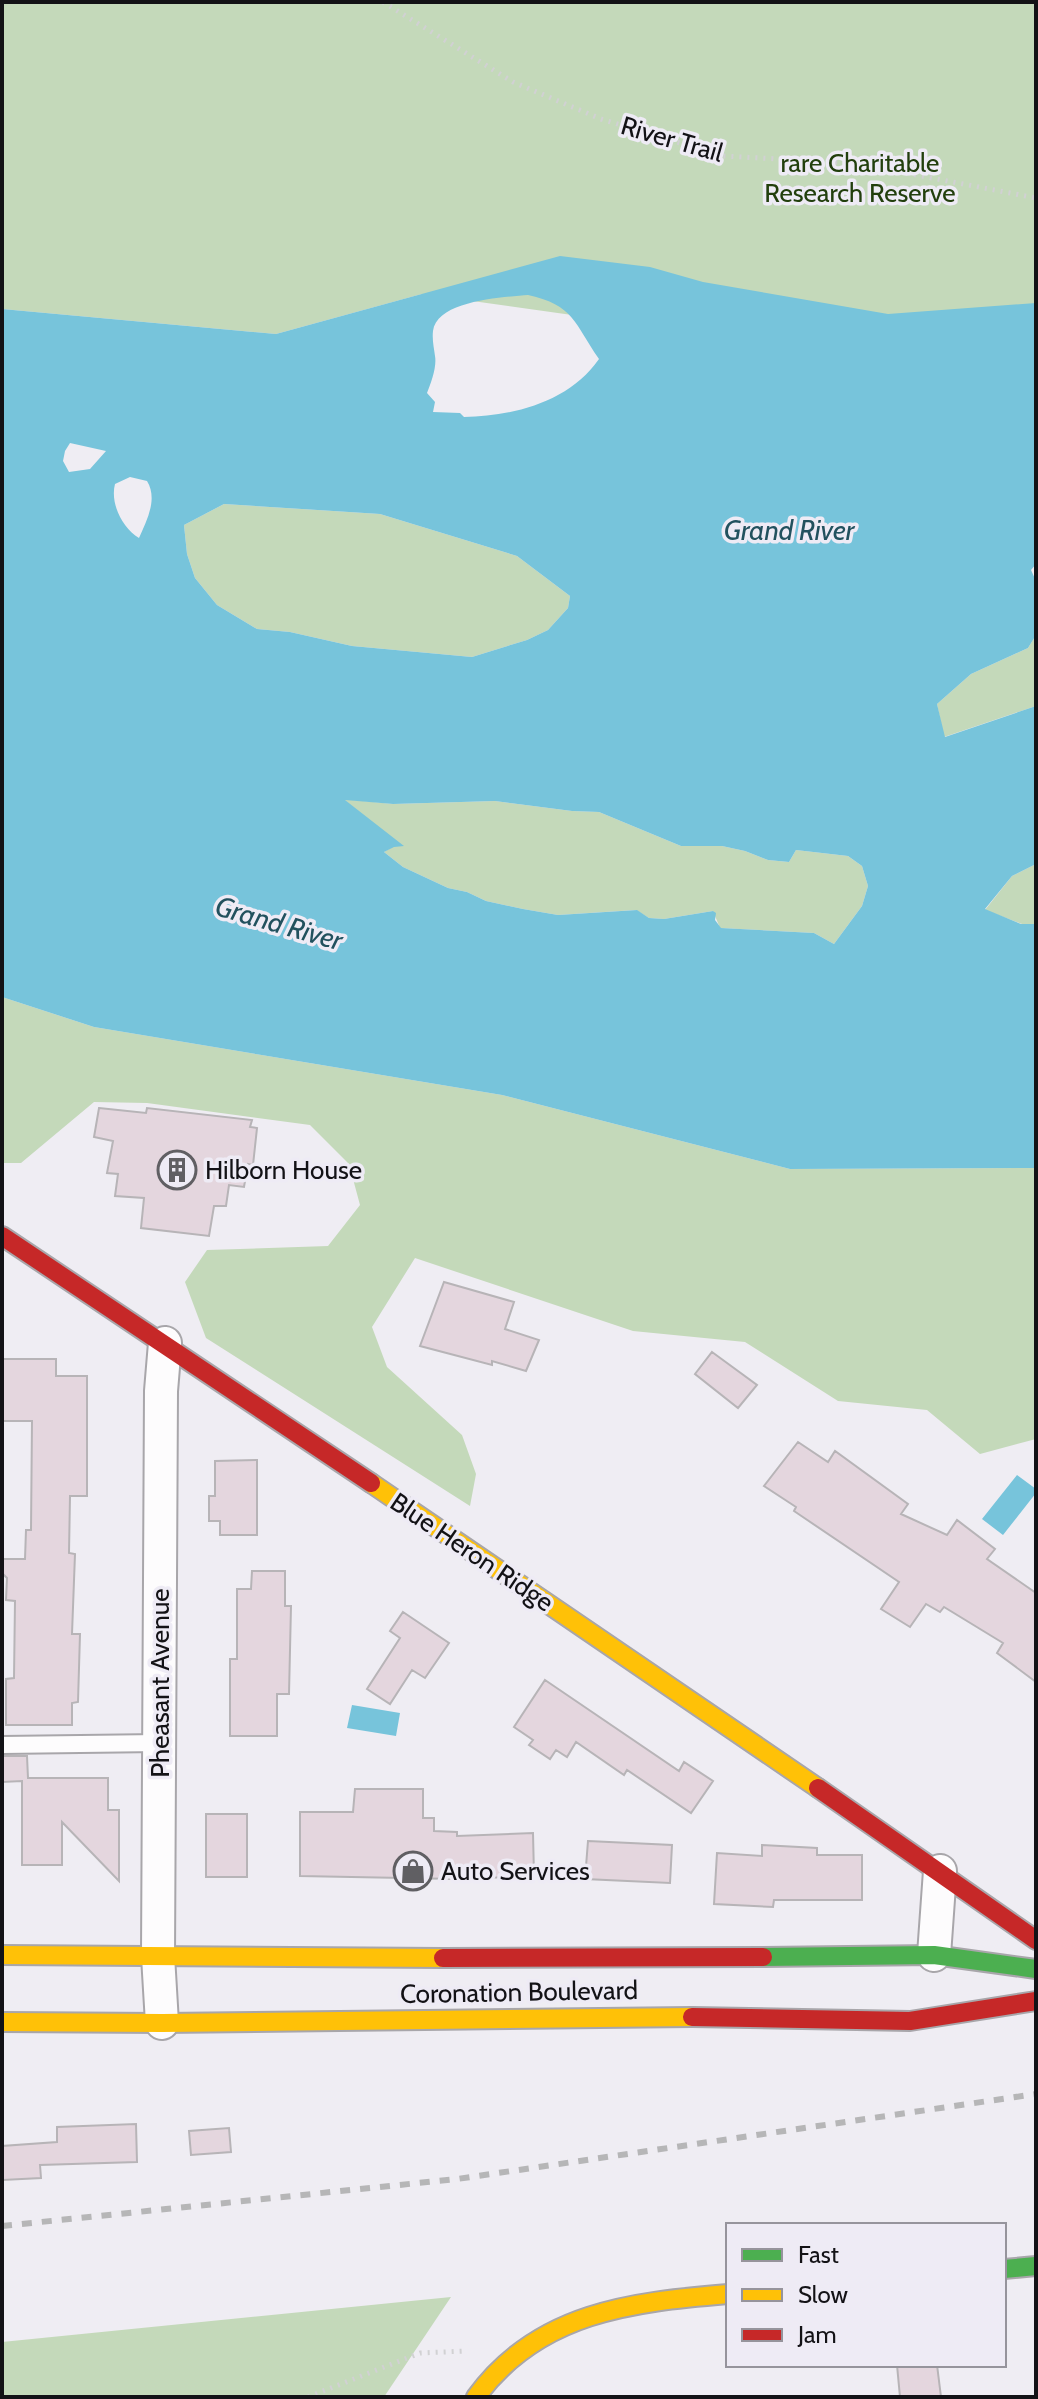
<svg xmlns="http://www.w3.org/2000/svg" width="1038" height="2399" viewBox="0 0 1038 2399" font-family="Cabin,sans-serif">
<rect width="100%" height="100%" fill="#efedf3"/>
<path fill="#c4d9ba" d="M2,2H1036V319L936,366L422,294L276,334L2,309Z
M224,504L380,514L517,556L570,596L568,608L548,630L527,640L472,657L352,646L290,632L257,629L217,605L195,578L187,554L184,525Z
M1036,635V706L944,737L937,704L971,674L1028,648Z
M343,799L393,804L495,801L572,811L599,812L681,846H722L745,851L768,860L789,862L796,850L848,856L862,866L868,886L862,906L834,944L814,933L720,928L713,911L664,919L649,918L636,910L558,915L523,909L486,901L467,892L448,888L403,867L384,852L394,846H402Z
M1036,864V924H1022L985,910L1012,876Z
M2,997L94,1027L502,1095L790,1169L1036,1168V1439L980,1454L927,1410L838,1401L745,1342L633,1331L415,1258L372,1327L387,1367L462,1435L476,1474L470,1506L206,1338L185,1282L207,1250L328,1246L360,1205L349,1164L310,1125L147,1103L94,1102L21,1163H2Z
M451,2297L384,2397H2V2342Z"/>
<path fill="#77c4db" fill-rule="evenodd" d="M560,256L650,267L703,282L888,314L1036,303V564L1031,570L1036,581V635L1028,648L971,674L937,704L945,737L1036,706V864L1012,876L985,909L1021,924H1036V1168L790,1169L502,1095L94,1027L2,997V309L276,334ZM528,295C574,305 574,323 599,359C569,402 514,416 464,417L460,413L433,412L435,402L427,393C431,383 437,367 435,356C434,348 432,340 433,331C437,300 505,297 528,295ZM70,443L106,451L90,469L69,472L63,461L65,451ZM130,477L147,481C158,499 147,520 139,538C122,528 110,503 115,484ZM224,504L380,514L517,556L570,596L568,608L548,630L527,640L472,657L352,646L290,632L257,629L217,605L195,578L187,554L184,525ZM345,800L393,804L495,801L572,811L599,812L681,846H722L745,851L768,860L789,862L796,850L848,856L862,866L868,886L862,906L834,944L814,933L721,928L715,920L716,913L713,911L664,919L649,918L637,910L558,915L523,909L486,901L467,892L448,888L403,867L384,852L394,847L404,846Z
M1017,1475L1036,1489V1493L1003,1535L982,1519Z
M352,1705L400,1713L396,1736L347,1728Z"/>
<path fill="#e4d6de" stroke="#b7b4b7" stroke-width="2" d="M99,1108L146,1113L147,1108L252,1120L250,1127L257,1128L253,1165L248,1164L244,1187L229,1185L226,1206H214L209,1236L141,1228L144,1198L115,1196L118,1174L107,1173L113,1141L94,1137Z
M444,1282L514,1302L505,1329L539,1340L526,1371L492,1361V1365L420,1346Z
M712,1352L757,1385L738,1408L695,1374Z
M2,1359H56V1376H87V1496H70L69,1553L75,1554L72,1634H80L78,1702L72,1703V1725H6V1679L14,1678L15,1601L6,1600L7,1578L2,1573V1559H25L26,1530H31L32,1421H2Z
M798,1442L828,1462L835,1451L908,1504L901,1514L947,1535L957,1520L995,1549L987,1559L1036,1593V1682L997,1653L1003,1643L944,1607L940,1612L926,1604L910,1627L881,1609L899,1582L794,1511L796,1507L764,1486Z
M257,1460V1535H220V1521H209V1496H215V1461Z
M252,1571H285V1606H291L289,1694H277V1736H230V1659H237V1589H251Z
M403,1612L449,1643L425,1678L412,1670L390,1704L367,1689L400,1638L390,1631Z
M545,1680L679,1771L684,1762L713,1781L691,1813L627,1770L624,1775L576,1742L567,1757L556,1750L550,1759L529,1745L533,1740L514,1727Z
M2,1756H27L28,1778H108V1810H119V1881L62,1822V1865H22V1781L2,1782Z
M355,1789H423V1818H434V1831L457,1832V1836L533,1833L534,1876L456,1879L300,1876V1812H353Z
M206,1814H247V1877H206Z
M588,1841L672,1845L670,1883L585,1879Z
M762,1845L817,1848V1855H862V1900H774L773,1907L714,1904L717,1853L762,1856Z
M136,2124L137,2162L40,2165L41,2178L3,2180L2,2146L57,2142V2127Z
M229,2128L231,2152L191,2155L189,2131Z
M897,2365H937L941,2397H900Z"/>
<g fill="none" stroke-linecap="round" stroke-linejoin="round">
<defs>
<path id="lane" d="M2,1745L159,1743"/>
<path id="street" d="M934,1955L940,1871
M162,2023L158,1956L161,1391L165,1343"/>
<path id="fast" d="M763,1957L934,1955L1036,1969
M1004,2269L1036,2266"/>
<path id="slow" d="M371,1483L818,1788
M2,1955L443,1958
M2,2022L162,2023L692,2017
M476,2397C538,2312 632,2302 728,2294"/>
<path id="jam" d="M2,1236L371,1483
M818,1788L1036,1940
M443,1958L763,1957
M692,2017L910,2021L1036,2001"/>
</defs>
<use href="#lane" stroke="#a8a6aa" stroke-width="20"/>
<use href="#street" stroke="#a8a6aa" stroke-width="36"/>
<use href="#fast" stroke="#a8a6aa" stroke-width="22"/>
<use href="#slow" stroke="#a8a6aa" stroke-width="22"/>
<use href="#jam" stroke="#a8a6aa" stroke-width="22"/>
<path stroke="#d1d1d3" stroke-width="5" stroke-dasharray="2 6" stroke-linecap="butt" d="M383,2L513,82L601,119L723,156L854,163L1036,198
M308,2397L420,2353L466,2351"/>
<use href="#lane" stroke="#fdfcfd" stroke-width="16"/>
<use href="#street" stroke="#fdfcfd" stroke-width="32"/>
<use href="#fast" stroke="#4caf50" stroke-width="18"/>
<use href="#slow" stroke="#ffc107" stroke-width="18"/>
<use href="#jam" stroke="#c62828" stroke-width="18"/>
<path stroke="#b6b6b7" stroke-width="6" stroke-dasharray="10 10" stroke-linecap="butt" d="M2,2226L457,2179L1036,2094"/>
</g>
<defs>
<symbol id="building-ring" viewBox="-11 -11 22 22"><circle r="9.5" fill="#eeebf5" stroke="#605f63" stroke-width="1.5"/><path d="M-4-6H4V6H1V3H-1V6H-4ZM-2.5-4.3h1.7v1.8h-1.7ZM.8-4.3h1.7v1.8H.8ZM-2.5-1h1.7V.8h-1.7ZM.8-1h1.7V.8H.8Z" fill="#605f63"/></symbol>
<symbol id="shop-ring" viewBox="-11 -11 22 22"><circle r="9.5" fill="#eeebf5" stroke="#605f63" stroke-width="1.5"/><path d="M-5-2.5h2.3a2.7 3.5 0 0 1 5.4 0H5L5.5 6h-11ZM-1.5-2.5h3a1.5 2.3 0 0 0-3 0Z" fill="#605f63"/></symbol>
</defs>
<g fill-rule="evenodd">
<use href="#building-ring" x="155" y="1148" width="44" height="44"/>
<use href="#shop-ring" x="391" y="1849" width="44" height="44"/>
</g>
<g text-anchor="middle" stroke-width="7" stroke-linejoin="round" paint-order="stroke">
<g font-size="26" fill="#131216" stroke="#eeebf5">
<text transform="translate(672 139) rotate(16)" y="9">River Trail</text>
<text transform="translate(472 1552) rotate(34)" y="9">Blue Heron Ridge</text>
<text transform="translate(160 1683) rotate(-90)" y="9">Pheasant Avenue</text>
<text transform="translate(519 1992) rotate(-1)" y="9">Coronation Boulevard</text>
</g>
<g font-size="26" fill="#223f0d" stroke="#eeebf5">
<text x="860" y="172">rare Charitable<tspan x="860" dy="30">Research Reserve</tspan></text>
</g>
<g font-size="26" fill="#131216" stroke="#eeebf5" text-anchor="start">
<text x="205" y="1179">Hilborn House</text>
<text x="441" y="1880">Auto Services</text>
</g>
<g font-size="28" font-style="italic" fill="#22515e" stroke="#eeebf5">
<text x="789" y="540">Grand River</text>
<text transform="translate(279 923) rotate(16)" y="10">Grand River</text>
</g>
</g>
<rect width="1038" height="2399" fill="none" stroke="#131216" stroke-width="8"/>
<rect x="726" y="2223" width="280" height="144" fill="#eeebf5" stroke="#96949c" stroke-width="2"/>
<rect x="742" y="2249" width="40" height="12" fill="#4caf50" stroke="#96949c" stroke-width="2"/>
<text x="798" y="2263" font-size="24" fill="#131216">Fast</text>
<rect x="742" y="2289" width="40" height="12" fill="#ffc107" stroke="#96949c" stroke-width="2"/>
<text x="798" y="2303" font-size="24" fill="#131216">Slow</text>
<rect x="742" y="2329" width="40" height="12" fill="#c62828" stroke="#96949c" stroke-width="2"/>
<text x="798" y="2343" font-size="24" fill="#131216">Jam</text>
</svg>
